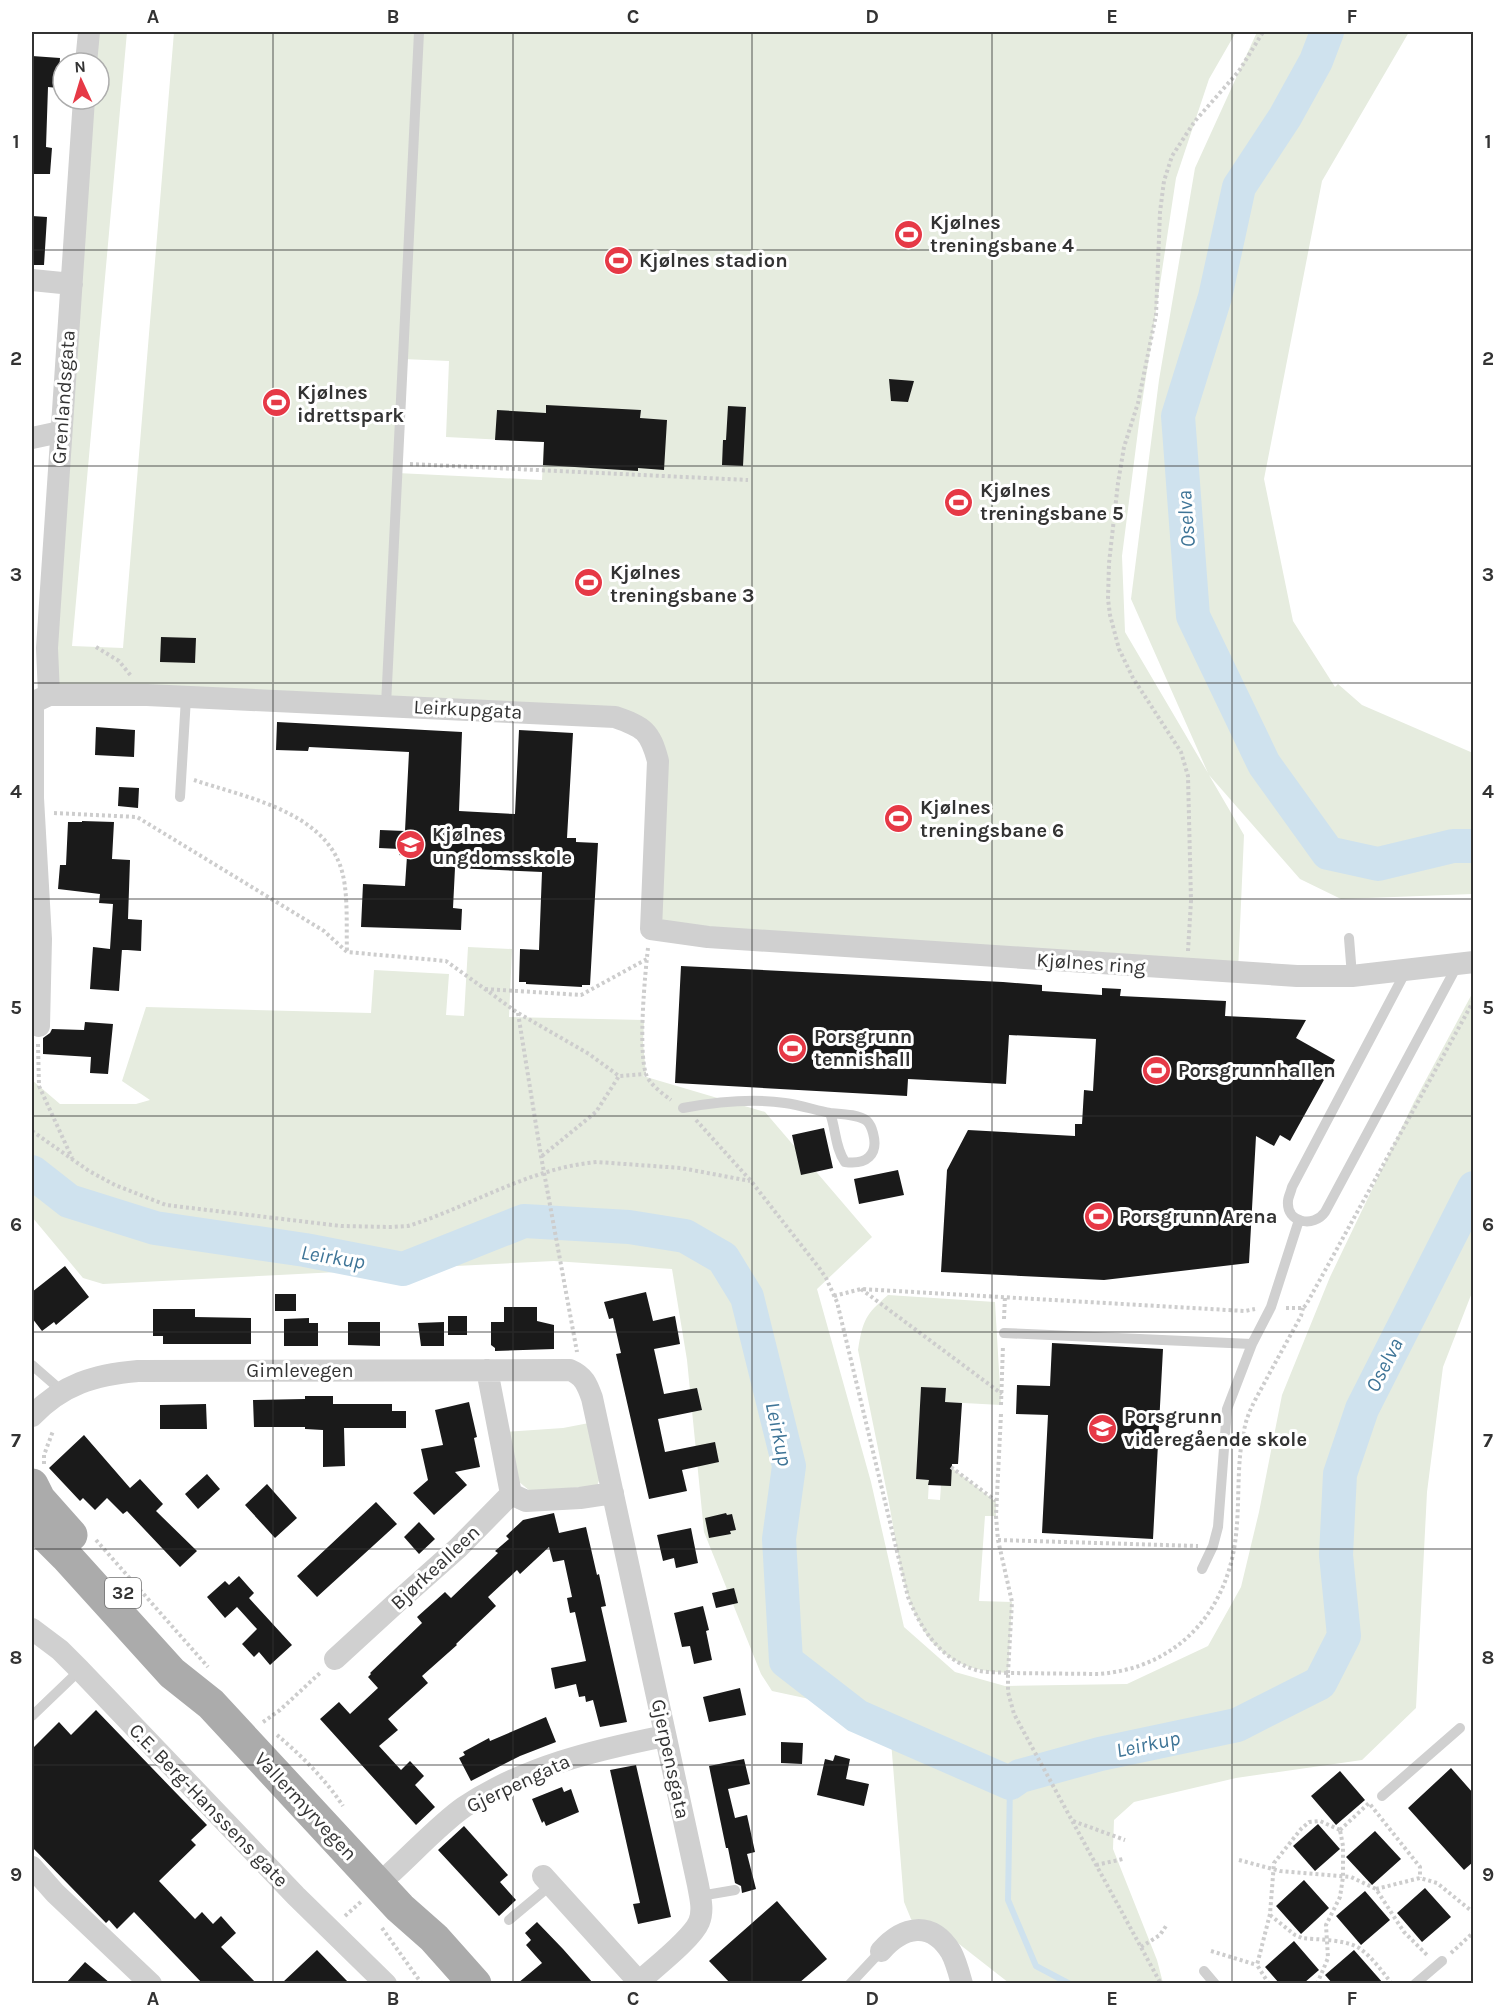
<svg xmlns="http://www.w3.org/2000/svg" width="1505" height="2015" viewBox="0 0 1505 2015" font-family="Karla,sans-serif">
<rect width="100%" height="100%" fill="#fff"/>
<path fill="#e6ecdf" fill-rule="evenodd" d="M89,32H127L72,646L123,648L174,32H1236L1209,79L1176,178L1139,423L1122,556L1125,632L1208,773L1131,599L1159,380L1195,168L1257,32H1409L1322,181L1264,479L1293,621L1335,687L1338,684L1362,705L1473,753V894L1341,899L1300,879L1209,775L1244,835L1238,972L651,929L658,761L635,724L49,695L84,99H99V63H86ZM403,359L449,361L446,437L544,442L542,480L397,473Z
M468,947L512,949L509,1017L644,1020L643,1043L646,1074L643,1076L765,1112L872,1237L817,1289L871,1482L904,1627L955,1672L1005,1686L1127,1684L1208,1646L1241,1587L1259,1512L1282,1395L1330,1277L1414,1102L1473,992V1290L1443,1367L1427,1492L1416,1708L1362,1760L1236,1778L1134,1802L1114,1820L1113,1849L1157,1960L1163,1983H1009L954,1940L920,1931L911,1919L904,1902L889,1716L772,1691L761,1674L704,1532L687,1360L672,1269L554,1261L103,1284L83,1278L32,1217V1080L60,1104H136L150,1100L122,1081L146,1007L371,1013L374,970L449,974L446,1015L464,1016Z
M888,1295L995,1302L1001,1405L945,1402L946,1388L921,1387L917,1479L929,1480L928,1499L940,1500L941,1485L951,1467L996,1502V1516H985L979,1601L1012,1602L1008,1673C977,1671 957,1667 934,1644C902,1609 897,1543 888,1498C878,1448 868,1399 858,1350C863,1320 865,1315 888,1295Z
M589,1423L600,1478L597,1486L530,1491L518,1481L506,1432L563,1428Z"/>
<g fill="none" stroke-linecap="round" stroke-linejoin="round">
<path stroke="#cfe2ee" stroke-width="6" d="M1010,1783L1008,1900L1036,1966L1070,1984"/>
<path stroke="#cfe2ee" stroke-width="34" d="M1327,32L1316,61L1285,117L1239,187L1215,297L1178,416L1193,616L1264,764L1328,853L1378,864L1453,846H1474
M32,1172L69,1201L155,1228L305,1250L403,1269L524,1221L629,1227L685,1236L723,1258L747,1297L789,1466L779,1539L786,1661L857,1716L1010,1783L1020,1776L1100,1754L1237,1725L1320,1683L1344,1636L1336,1555L1340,1474L1362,1409L1474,1188"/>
</g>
<path fill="#1a1a1a" d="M32,56L60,58L58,88L48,87L46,147L52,148L50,174H32Z
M32,216L47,217L44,265H32Z
M889,379L914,381L908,402L891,401Z
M546,405L641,410L640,418L667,420L664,470L638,468V471L543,465L544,442L495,440L497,410L546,413Z
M728,406L746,407L743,466L722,465L723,440H726Z
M161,637L196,638L195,663L160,662Z
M277,722L462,732L459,811L515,814L519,730L573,733L567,838H576V842L598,843L590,985H582V987L526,984V982H519L520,949L539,950L542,872L455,868L453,908L462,909L461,930L361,927L363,884L405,886L407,856L399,855L400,849L379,848L380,830L405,831L409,752L309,747L308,751L276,750Z
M96,727L135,730L134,757L95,755Z
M119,787L139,788L138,808L118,806Z
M82,821L114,822L112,859L130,860L128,919L142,920L141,951L114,949H122L119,991L90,989L93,947L110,949L113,904L99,903L100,894L58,889L60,865H66L68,822H82Z
M681,966L1003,982L1042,985V991L1102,995V988L1121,989L1120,996L1226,1001L1225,1016L1306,1020L1296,1038L1335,1060L1290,1141L1280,1135L1274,1146L1256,1136L1249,1263L1104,1280L941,1272L947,1170L968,1130L1075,1136V1124H1082L1084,1090L1093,1091L1096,1039L1009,1035L1006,1084L908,1079L907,1096L675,1083Z
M85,1022L113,1024L108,1074L90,1073L91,1057L43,1054V1038L50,1033L52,1029L84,1030Z
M824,1128L833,1168L801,1175L792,1135Z
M898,1170L904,1195L859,1204L854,1179Z
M65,1266L89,1297L56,1325L54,1322L42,1331L32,1318V1292Z
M646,1292L653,1321L675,1316L680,1344L654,1349L664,1394L697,1388L702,1410L658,1419L665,1452L715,1442L719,1462L682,1470L687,1491L649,1499L616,1354L621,1353L613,1318L609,1319L604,1302Z
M275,1294H296V1311H275Z
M504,1307H537V1321L554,1325V1349L495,1351V1348L491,1345V1322H504Z
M153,1309H195V1317L251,1318V1344H163V1336H153Z
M448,1316H467V1335H448Z
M309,1318V1323H318V1346H284V1319Z
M348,1322H380V1346L348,1345Z
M444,1322V1346H421L418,1323Z
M1052,1343L1163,1349L1153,1539L1042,1533L1048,1415L1016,1414L1017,1385L1050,1386Z
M921,1387L946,1388L945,1402L962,1403L958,1464H952L951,1486L928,1485L929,1480L916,1479Z
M305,1396H333V1404H392V1411H406V1428H344L345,1466L323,1467V1430L305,1429V1427H254L253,1400L305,1399Z
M469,1402L477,1437L474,1438L480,1467L455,1472L467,1485L434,1515L413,1493L428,1480L421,1449L443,1445L435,1410Z
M206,1404L207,1429H160V1405Z
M84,1435L130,1488L140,1479L163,1504L156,1511L197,1551L180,1567L127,1511L123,1514L107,1498L95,1510L83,1498L80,1501L49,1468Z
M207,1474L220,1489L198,1509L185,1494Z
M267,1484L297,1518L275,1538L245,1505Z
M376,1502L397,1524L317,1597L297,1576Z
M554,1513L559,1533L586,1527L597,1575L599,1574L606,1606L601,1607L627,1722L600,1727L593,1700L586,1702L585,1696L579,1697L576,1684L555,1689L551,1668L586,1661L575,1612L570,1613L567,1598L572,1597L564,1560L553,1562L549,1547L520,1574L517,1570L488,1597L496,1606L456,1644L457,1645L422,1676L428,1683L388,1719L398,1730L379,1746L401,1770L410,1761L424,1776L415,1785L435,1807L416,1825L320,1719L339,1702L350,1714L378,1688L368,1677L371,1674L370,1673L422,1623L417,1617L445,1592L451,1598L498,1553L495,1551L509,1539L506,1536L523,1520Z
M726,1513L727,1515L732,1514L736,1530L730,1531L731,1534L709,1538L705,1518Z
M419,1522L435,1539L419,1554L404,1537Z
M691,1528L698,1563L676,1568L674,1558L663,1561L657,1535Z
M239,1576L254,1593L249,1598L292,1645L270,1665L259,1652L254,1657L242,1644L257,1629L237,1607L225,1618L207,1597L225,1581L229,1585Z
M734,1588L738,1603L716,1608L712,1593Z
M703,1606L709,1630L706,1631L712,1660L694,1664L690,1646L682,1647L674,1613Z
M740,1688L746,1715L709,1722L703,1697Z
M96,1710L207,1825L191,1840L196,1845L159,1881L195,1919L202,1912L213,1924L221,1916L236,1933L221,1947L256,1983H202L134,1912L117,1929L109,1920L106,1923L32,1847V1749L59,1722L71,1735Z
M546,1717L556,1742L520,1756L471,1781L459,1758L465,1755L463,1752L489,1738L490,1741Z
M781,1742L803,1743L802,1764L781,1763Z
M835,1755L850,1759L846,1779L869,1784L864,1806L817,1795L825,1759L833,1761Z
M744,1759L750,1784L728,1789L735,1818L747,1815L755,1852L747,1854L756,1889L742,1893L741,1886L735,1883L728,1848H726L709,1766Z
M636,1765L671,1917L638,1924L633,1904L640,1903L610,1770Z
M1451,1768L1473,1793V1862L1464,1870L1408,1808Z
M1340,1771L1365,1800L1336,1825L1311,1796Z
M562,1787L564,1792L571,1789L579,1812L546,1826L544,1821L542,1823L532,1799Z
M1318,1824L1340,1849L1315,1871L1293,1846Z
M464,1826L508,1875L500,1882L516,1900L499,1916L438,1850Z
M1375,1831L1401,1859L1372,1885L1346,1857Z
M1304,1880L1329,1908L1301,1934L1276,1906Z
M1425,1888L1451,1917L1422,1942L1397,1913Z
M1365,1891L1390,1920L1361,1945L1336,1916Z
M777,1901L827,1959L799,1983H730L709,1961Z
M537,1922L563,1949L593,1983H518L542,1963L526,1945L531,1940L525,1933Z
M1294,1941L1319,1970L1304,1983H1279L1265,1967Z
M317,1950L349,1983H282Z
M1354,1950L1383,1983H1332L1325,1975Z
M85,1962L110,1983H66Z"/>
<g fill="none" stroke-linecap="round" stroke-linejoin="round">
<path stroke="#cdcdcd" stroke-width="4" stroke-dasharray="3 3" stroke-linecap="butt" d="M410,464L748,480
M96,647L119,661L131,676
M194,780C244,797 319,810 340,865C349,889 346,926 347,952
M54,813L137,817L324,931L347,952L446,961L518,1013L589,1054L619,1076L646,1074
M648,948C645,974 638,1050 646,1074C649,1084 663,1094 671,1100
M1188,951L1191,901L1188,776L1181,752L1133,678L1119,649L1110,615L1108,599L1109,563L1118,483L1124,447L1138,403L1156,315L1160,212L1164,181L1172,156L1195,121L1239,71L1263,32
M485,989L581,995L647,959
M518,1013L541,1156L577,1352
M38,1044L39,1086L72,1158
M696,1120L751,1181L820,1269L826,1278L837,1302L908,1597C921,1629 940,1659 976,1670C986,1673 998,1672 1008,1673V1692L1014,1714L1161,1984
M32,1131L89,1171L115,1185L166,1205L341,1226L391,1227L408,1226C472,1206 529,1168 597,1162L681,1168L750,1181
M542,1156L596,1112L619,1076
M861,1289L1002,1394
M834,1296L861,1289L1245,1311L1255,1309
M1286,1308H1303L1306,1305L1474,1000
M1004,1319L1005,1296
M1001,1405L1003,1345
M1001,1414L996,1516L998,1540L1012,1602L1008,1673L1099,1674C1177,1668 1228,1612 1236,1535C1240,1499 1236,1461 1245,1426C1249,1408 1260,1392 1268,1376C1279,1356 1290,1336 1301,1316L1303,1308
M44,1464V1455L53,1431
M951,1467L996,1501
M96,1540L208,1667
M998,1540L1198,1546
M263,1722L280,1710L321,1672
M277,1735C301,1755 326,1780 343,1806
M1073,1821L1125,1840
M1340,1830L1369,1803L1420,1867V1878
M1239,1860L1280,1871L1351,1877L1376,1889L1404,1932L1428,1956
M1096,1865L1123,1859
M1376,1889L1420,1878L1437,1883L1474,1913
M1270,1915L1295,1935L1302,1938C1319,1940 1344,1939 1359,1948C1372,1957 1382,1971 1392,1984
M345,1916L362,1901
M382,1928L422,1984
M1141,1947L1160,1935L1166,1926
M1211,1951L1257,1965
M1451,1953L1474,1932
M1269,1984L1257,1965L1270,1914L1274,1863L1301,1829L1309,1822L1320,1821L1340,1830
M1317,1984L1328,1958L1326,1925L1340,1897L1343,1877V1846L1340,1830"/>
<path stroke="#d0d0d0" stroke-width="10" d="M386,705L419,32
M180,797L186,698
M1349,938L1352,976
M1407,969L1292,1187C1291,1192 1288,1197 1288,1201C1286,1223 1314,1228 1325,1212L1458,964
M683,1108C716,1102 752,1098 785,1103C800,1105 815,1110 830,1113C836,1129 835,1148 845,1162C866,1165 879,1155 873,1133C872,1129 870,1124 867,1121C858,1114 841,1114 830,1113
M1004,1333L1252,1344
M32,1365L63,1392
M1202,1569L1213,1546L1218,1527L1227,1409L1252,1344L1271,1307L1299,1220
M32,1716L80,1670
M1382,1796L1460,1728
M700,1896L735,1890
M509,1920L551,1885
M1204,1971L1215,1984
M850,1984L881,1951
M1415,1984L1442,1961"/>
<path stroke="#d0d0d0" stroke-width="22" d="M86,63L89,32
M32,280L72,284
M32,438L60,432
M49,695L47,648L84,99
M32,703L49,695H147L615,717C644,727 650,731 658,761L651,929L708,937L1297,976H1352L1474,962
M33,703V798L41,939L39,1026
M32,1416C63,1384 94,1375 138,1371L570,1370C584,1376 587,1384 592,1398L698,1885C700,1897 704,1910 699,1922C692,1939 654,1968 639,1982L543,1876
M511,1494L526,1501L580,1498L613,1493
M32,1629L60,1650L80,1670L296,1896L386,1984
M335,1659L395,1604L458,1548L511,1494L487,1370
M32,1867L55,1893L151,1984
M392,1872C414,1852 441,1823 464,1807C524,1767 595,1750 665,1736
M881,1951C903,1926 931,1920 951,1952C956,1961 959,1973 962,1984"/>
<path stroke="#ababab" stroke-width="33" d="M32,1485L39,1499L71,1535
M32,1522L66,1556L172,1673L211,1704L400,1908L434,1938L475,1984"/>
</g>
<path fill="none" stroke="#333" stroke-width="1.5" stroke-opacity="0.55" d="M273,32V1984M513,32V1984M752,32V1984M992,32V1984M1232,32V1984M32,250H1474M32,466H1474M32,683H1474M32,899H1474M32,1116H1474M32,1332H1474M32,1549H1474M32,1765H1474"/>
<defs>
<symbol id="stadium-disc" viewBox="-11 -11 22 22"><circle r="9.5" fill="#e63946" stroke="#fff"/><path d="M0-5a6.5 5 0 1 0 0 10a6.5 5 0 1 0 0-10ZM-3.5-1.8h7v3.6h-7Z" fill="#fff"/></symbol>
<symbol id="school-disc" viewBox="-11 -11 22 22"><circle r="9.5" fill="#e63946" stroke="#fff"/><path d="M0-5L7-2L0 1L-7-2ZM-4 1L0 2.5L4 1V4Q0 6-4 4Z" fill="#fff"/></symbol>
</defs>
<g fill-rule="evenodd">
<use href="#stadium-disc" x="892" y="218" width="33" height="33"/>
<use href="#stadium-disc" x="602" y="244" width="33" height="33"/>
<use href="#stadium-disc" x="260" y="386" width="33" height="33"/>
<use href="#stadium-disc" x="942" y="486" width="33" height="33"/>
<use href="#stadium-disc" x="572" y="566" width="33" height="33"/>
<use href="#stadium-disc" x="882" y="802" width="33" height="33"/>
<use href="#school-disc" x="394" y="828" width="33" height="33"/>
<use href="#stadium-disc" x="776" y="1032" width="33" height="33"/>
<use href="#stadium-disc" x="1140" y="1054" width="33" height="33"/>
<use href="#stadium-disc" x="1082" y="1200" width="33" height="33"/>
<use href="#school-disc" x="1086" y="1412" width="33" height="33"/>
</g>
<g text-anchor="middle" stroke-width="6" stroke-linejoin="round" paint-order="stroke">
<rect fill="#fff" stroke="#707070" stroke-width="1.5" x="105" y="1578" width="36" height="30" rx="4.5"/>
<g font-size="18" font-weight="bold" fill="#333">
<text x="123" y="1599">32</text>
</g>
<g font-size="20" font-weight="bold" fill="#333" stroke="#fff" text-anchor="start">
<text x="930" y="229">Kjølnes<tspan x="930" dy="23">treningsbane 4</tspan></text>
<text x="639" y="267">Kjølnes stadion</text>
<text x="297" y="399">Kjølnes<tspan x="297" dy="23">idrettspark</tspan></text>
<text x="980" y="497">Kjølnes<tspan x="980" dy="23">treningsbane 5</tspan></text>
<text x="610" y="579">Kjølnes<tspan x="610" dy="23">treningsbane 3</tspan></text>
<text x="920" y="814">Kjølnes<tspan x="920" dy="23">treningsbane 6</tspan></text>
<text x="432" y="841">Kjølnes<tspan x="432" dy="23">ungdomsskole</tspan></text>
<text x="814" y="1043">Porsgrunn<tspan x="814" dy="23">tennishall</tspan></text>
<text x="1178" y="1077">Porsgrunnhallen</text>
<text x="1119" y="1223">Porsgrunn Arena</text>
<text x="1124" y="1423">Porsgrunn<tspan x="1124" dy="23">videregående skole</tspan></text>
</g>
<g font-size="20" fill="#333" stroke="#fff">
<text transform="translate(63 397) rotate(-86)" y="7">Grenlandsgata</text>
<text transform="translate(468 709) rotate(3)" y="7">Leirkupgata</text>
<text transform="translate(1091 963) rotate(4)" y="7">Kjølnes ring</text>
<text x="300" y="1377">Gimlevegen</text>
<text transform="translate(435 1567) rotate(-43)" y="7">Bjørkealleen</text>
<text transform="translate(671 1759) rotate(78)" y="7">Gjerpensgata</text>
<text transform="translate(518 1783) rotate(-25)" y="7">Gjerpengata</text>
<text transform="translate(209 1805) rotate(46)" y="7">C.E. Berg-Hanssens gate</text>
<text transform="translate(306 1806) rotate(47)" y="7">Vallermyrvegen</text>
</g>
<g font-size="21" font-style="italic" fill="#3f7597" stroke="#fff">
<text transform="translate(1186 519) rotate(-94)" y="7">Oselva</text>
<text transform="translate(333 1257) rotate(9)" y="7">Leirkup</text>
<text transform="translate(1384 1365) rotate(-63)" y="7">Oselva</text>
<text transform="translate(779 1434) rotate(78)" y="7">Leirkup</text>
<text transform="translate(1148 1744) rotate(-12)" y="7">Leirkup</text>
</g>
</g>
<rect width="1505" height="2015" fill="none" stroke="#ffffff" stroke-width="66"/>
<g transform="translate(81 81) rotate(356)"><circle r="28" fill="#ffffff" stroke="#adadad" stroke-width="1.5"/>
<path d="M0-4.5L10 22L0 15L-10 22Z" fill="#e63946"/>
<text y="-9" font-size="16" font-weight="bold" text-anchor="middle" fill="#333333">N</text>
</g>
<rect x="33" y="33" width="1439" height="1949" fill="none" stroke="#333" stroke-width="2"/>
<g font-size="20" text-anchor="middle" font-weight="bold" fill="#333">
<text x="153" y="23">A</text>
<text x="393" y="23">B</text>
<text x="633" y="23">C</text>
<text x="872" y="23">D</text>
<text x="1112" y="23">E</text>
<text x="1352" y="23">F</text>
<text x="16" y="148">1</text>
<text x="1488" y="148">1</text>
<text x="16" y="365">2</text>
<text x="1488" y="365">2</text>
<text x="16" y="581">3</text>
<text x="1488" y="581">3</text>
<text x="16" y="798">4</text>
<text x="1488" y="798">4</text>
<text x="16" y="1014">5</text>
<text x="1488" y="1014">5</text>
<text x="16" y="1231">6</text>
<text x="1488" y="1231">6</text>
<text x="16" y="1447">7</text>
<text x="1488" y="1447">7</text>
<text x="16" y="1664">8</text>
<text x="1488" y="1664">8</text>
<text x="16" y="1881">9</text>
<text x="1488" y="1881">9</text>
<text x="153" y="2005">A</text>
<text x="393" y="2005">B</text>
<text x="633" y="2005">C</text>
<text x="872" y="2005">D</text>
<text x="1112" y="2005">E</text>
<text x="1352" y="2005">F</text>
</g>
</svg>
